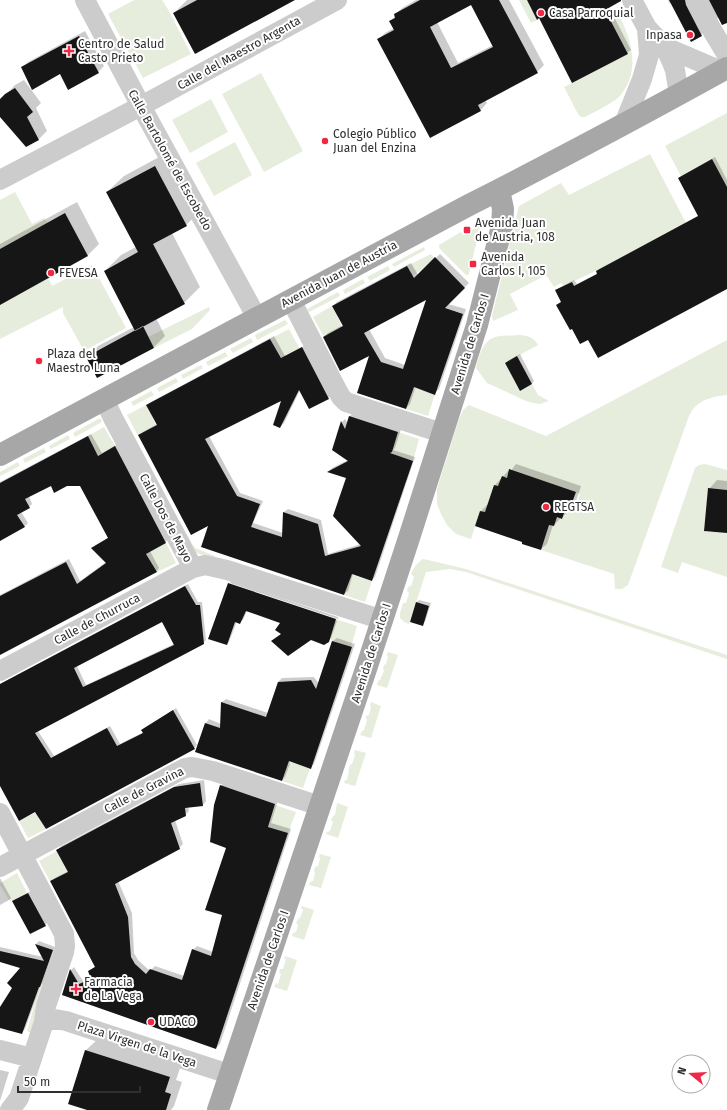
<svg xmlns="http://www.w3.org/2000/svg" width="727" height="1110" viewBox="0 0 727 1110" font-family="'Fira Sans',sans-serif">
<rect width="100%" height="100%" fill="#fff"/>
<path fill="#e6eddc" d="M134,0H162L169,11L191,54L143,78L108,14Z
M519,0H527L537,20L531,23Z
M618,14C630,35 639,64 626,87C624,90 622,94 619,97C609,105 596,111 585,117H581L578,114L564,87L628,54L609,18Z
M261,73L303,151L264,172L222,94Z
M211,99L228,132L190,153L172,120Z
M727,113V187L712,159L681,176L665,146Z
M235,142L252,175L214,196L196,163Z
M650,154L686,223L596,271L563,286L561,283L554,287L546,275L510,294L518,310L493,321L492,316L519,206L561,183L569,195Z
M15,192L32,224L44,218L48,223L0,249V200Z
M477,224H479L480,228L469,273L468,275H466L440,249L439,247V245L461,232L463,235L474,229L473,226Z
M424,247L425,250L394,267L392,264Z
M431,254L434,258L420,271L412,276L407,266Z
M92,265L126,328L84,351L63,313V307L0,339V304L48,278L52,286Z
M388,266L390,270L370,281L367,277Z
M363,279L365,283L345,294L343,290Z
M338,292L340,296L309,312L307,309Z
M332,306L341,324V327L324,337L313,317Z
M209,307L210,310L192,329L154,348L148,337Z
M285,320L288,324L257,340L255,335Z
M289,329L300,349L282,358L270,339Z
M518,335C526,335 534,337 538,345L505,363L520,391L532,384L538,395L549,401L540,404L533,403L526,401L487,383L476,368C479,357 482,341 495,337C502,335 510,336 518,335Z
M251,338L253,342L233,353L230,349Z
M727,340V395C717,396 704,398 696,406C693,408 691,413 689,416L628,585L622,589H615L614,574L541,550L549,525L554,526L557,517L562,519L565,510L569,511L572,502L577,504L580,494L509,470L507,478L502,477L498,486L494,485L485,512L480,511L471,539L456,534L447,525L441,514L437,504V489L458,422L463,410L469,405L546,436Z
M225,352L228,356L208,366L206,362Z
M201,365L203,368L183,379L181,375Z
M176,378L178,382L159,392L157,388Z
M416,387L435,394L428,416L406,409L412,392Z
M151,391L154,395L133,406L131,402Z
M146,405L156,425L138,436L127,415Z
M100,418L102,422L75,437L73,433Z
M104,427L115,446L99,455L97,453L88,436Z
M398,432L419,439L413,461L394,455L392,452Z
M68,435L70,439L51,449L49,446Z
M44,448L46,452L25,463L23,459Z
M18,462L20,466L0,476V472Z
M705,464L727,470V490L708,488L704,531L727,533V577L682,562L678,573L661,567L695,468L699,465Z
M180,522L192,544L195,548L215,556V560L192,551L176,524Z
M166,543L176,563L157,572L146,554Z
M423,559L428,560L466,569L727,655V659L466,572L450,569L426,572L409,624L404,622L400,618V613L403,603H406L409,593L407,591L408,587L411,586L414,577L411,574C414,567 417,563 423,559Z
M353,575L372,581L365,602L344,595L351,576Z
M336,619L357,626L351,647L332,641L330,638Z
M388,652L398,655L387,688L377,685L378,681L380,680L384,671L383,669L384,665L386,664L388,657L387,655Z
M371,702L381,706L371,738L360,735L362,731L364,730L367,720L366,718V716L369,715L371,707L370,705Z
M355,750L366,753L355,786L344,783L345,780H347L349,771V768L350,765L352,764L355,755L354,753Z
M292,762L310,768L303,788L282,781L288,765Z
M337,803L348,807L338,838L326,834L327,832L330,831L333,822L331,820L333,816L335,815Z
M275,805L296,812L288,833L269,827V825Z
M36,812L46,829L28,838L19,821Z
M57,851L69,872L50,881L39,861Z
M320,854L331,857L321,888L309,885L310,882L313,881L315,873L314,871L315,867L318,866L320,859L319,856Z
M17,873L27,893L12,901L9,900L0,885V883Z
M302,906L314,910L304,940L292,936L293,933L296,932L298,925L296,923L298,919L300,918L303,910L301,908Z
M57,943L31,1033L27,1031L36,999Z
M285,956L297,960L287,991L274,987L276,983L278,984L281,974L279,973L280,969H283L286,959L284,958Z"/>
<path fill="#0003" fill-rule="evenodd" d="M187,0H293L174,13Z
M416,0H509L544,65L537,72L485,100L487,103L481,110L431,137L379,39L385,33L394,28L390,21L396,16L395,15L402,8ZM472,4L493,45L458,63L437,22Z
M528,0H613L609,7L631,50L627,53L539,17Z
M668,0H727V21L719,17L701,35L671,3L670,4Z
M85,31L104,66L98,72L61,73L22,68L28,62Z
M24,80L41,103L36,108L47,131L39,139L0,116V101L15,85Z
M172,150L203,209L186,225L172,233L200,287L184,303L156,318L165,336L154,347L97,377L87,357L98,346L134,327L105,271L121,255L136,247L107,192L124,176Z
M715,157L727,180V288L588,338L558,305L562,301L557,290L559,288L574,280L577,284L598,273L597,272L599,269L699,216L679,178L681,176Z
M77,202L99,244L88,255L0,303V244Z
M440,254L469,283L448,304L466,309L439,389L435,393L416,386L410,404L406,408L370,354L324,337L328,333L343,325L333,306L337,302L411,263L418,275ZM428,298L405,365L385,358L369,329Z
M274,336L285,356L306,345L332,395L328,398L300,390L284,423L280,427L283,399L209,436L240,493L263,501L253,523L283,533L284,512L288,509L321,520L328,554L361,544L347,478L329,471L332,468L348,460L333,450L342,422L345,419L348,424L350,416L353,413L401,429L395,448L393,450L415,457L375,577L372,580L353,574L348,591L344,594L210,524L139,436L143,432L157,424L148,405L151,402Z
M520,354L534,381L532,384L506,363L509,360Z
M91,434L102,453L118,444L169,539L165,542L150,551L159,568L156,572L0,654V595L69,559L80,581L106,562L93,548L96,545L109,537L80,485H51L29,496L32,504L29,507L21,512L28,523L25,526L0,540V482Z
M516,464L581,486L575,504L569,510H568L567,512L562,518L560,517V519L554,525H553L547,544L541,549L524,541L476,525L481,511L487,505L488,506L495,485L508,471L510,472Z
M717,480L727,481V532L709,489Z
M231,581L338,617V619L230,583Z
M188,584L198,602H202L206,640L203,643L38,731L54,756L110,726L120,744L144,732L145,728L176,708L197,745L194,748L36,811L0,784V684ZM163,621L174,644L86,685L77,666Z
M229,584L337,621L331,638L328,641L311,639L282,622L247,611L243,620L240,622L237,621L229,642L227,644Z
M419,600L431,603L425,622L422,624L417,602Z
M337,638L355,644L314,764L311,767L291,761L285,777L282,780L197,752L206,723L209,719L221,724L222,702L226,699L268,713L278,682L282,678L314,677L319,684L333,641Z
M204,780L206,801L203,805L188,806L189,811L185,815L175,820L183,844L179,848L118,881L132,913L134,953L138,960L150,971L155,966L184,976L193,950L197,946L213,952L223,914L228,847L221,786L225,782L278,800L271,823L291,829L220,1044L216,1048L63,995L71,970L74,967L83,981L91,977L89,971L96,966L51,882L55,878L69,871L58,850L61,846L179,784Z
M0,878L11,898L9,900L0,905Z
M31,891L48,922L45,925L14,901L16,899Z
M39,941L55,947L43,983L41,985L25,1029L22,1033L0,1028V1009L13,987L22,967L0,961V947L43,957L36,944Z
M98,1039L181,1065L176,1080L182,1082L174,1106L171,1110H90L69,1103L86,1050Z
M0,1070L9,1072L0,1101Z"/>
<path fill="#161616" fill-rule="evenodd" d="M197,0H295L195,54L173,13Z
M420,0H499L538,73L478,105L481,111L430,138L377,39L394,30L389,21L395,18L394,14ZM471,5L493,47L451,68L430,27Z
M527,0H621V1L605,10L628,54L572,83L539,18L537,20Z
M669,0H685L686,5L702,36L691,42Z
M709,0H727V23L722,25Z
M79,36L99,73L68,90L60,74L32,90L21,67Z
M15,88L33,112L27,117L39,140L26,147L0,117V99L5,94Z
M712,159L727,187V289L598,358L588,340L580,344L572,329L570,330L556,305L561,302L555,290L572,282L574,286L597,274L596,271L698,216L678,178Z
M155,166L187,226L153,244L185,304L135,331L104,271L138,252L106,192Z
M65,213L88,256L0,305V249Z
M435,257L465,288L445,308L463,314L435,395L414,387L406,409L357,393L369,356L340,371L323,337L343,326L332,306L407,266L414,278ZM426,300L403,369L381,362L364,333Z
M143,326L154,348L97,378L86,357Z
M270,339L281,358L302,347L329,399L309,409L299,390L280,428L273,425L281,401L205,439L237,496L260,504L251,527L282,537L283,512L318,524L325,556L361,546L333,516L346,478L327,472L348,461L332,450L341,421L345,429L349,416L398,432L392,452L390,453L413,461L372,581L352,574L344,595L201,547L208,526L191,535L138,435L157,425L146,405Z
M517,356L532,384L520,391L505,363Z
M88,436L98,456L115,446L166,543L146,554L157,572L0,655V596L66,562L77,584L106,563L91,548L108,538L80,486H67L54,493L51,486L25,499L30,508L17,515L25,527L0,541V483Z
M509,469L576,492L569,511L565,510L562,519L557,517L554,526L549,525L541,550L522,544V542L475,526L480,511L485,512L494,485L498,486L502,476L507,478Z
M708,488L727,490V533L704,531Z
M228,583L336,619L329,642L324,645L311,640L288,656L271,641L281,634L275,630L280,623L246,611L240,624L235,622L227,645L208,639Z
M185,586L196,605H200L204,644L35,733L51,758L107,728L117,746L143,733L141,730L173,710L195,749L46,829L35,812L19,821L0,786V684ZM162,622L174,645L83,687L74,668Z
M416,602L429,606L423,626L410,622Z
M332,641L352,647L311,769L289,761L282,781L195,752L205,723L220,728L221,702L266,717L278,682L311,680L316,689Z
M200,783L203,806L185,808L186,816L171,823L180,849L115,884L128,917L131,957L135,964L146,974L150,969L182,980L192,949L211,956L222,915L205,910L226,848L210,842L214,805L220,785L275,804L268,827L288,833L216,1049L62,995L70,969L79,984L91,979L88,971L95,967L50,881L68,872L56,850L174,787Z
M28,893L46,926L30,934L12,901Z
M35,944L53,950L40,987H39L22,1034L0,1028V1007L12,988L7,983L20,968L0,962V951L44,961Z
M85,1050L170,1077L165,1092L171,1094L166,1110H87L68,1104Z"/>
<g fill="none" stroke-linecap="round" stroke-linejoin="round">
<path stroke="#ccc" stroke-width="20" d="M85,0L141,106L257,318
M632,0L647,28L665,47L671,60L675,70L679,95
M696,0L712,30L727,55
M665,47L721,71
M624,124L642,79L649,55L647,28
M0,180L141,106L337,0
M291,300L335,386L341,397L346,402L442,433
M104,399L113,418L193,568L205,565L227,570L383,620
M0,671L193,568
M0,813L64,934L65,946L64,952L46,1006L44,1022L19,1098L10,1110
M0,867L185,768L192,767L213,771L320,806
M44,1022L55,1019L66,1021L229,1074
M0,1050L32,1058"/>
<path stroke="#a7a7a7" stroke-width="22" d="M0,455L469,205C556,161 642,115 727,68
M218,1110L367,666L409,538L477,325L502,226L503,209L499,190"/>
</g>
<g fill="#ee2945" stroke="#fff" stroke-width="1.5">
<circle cx="541" cy="13" r="4"/>
<circle cx="690" cy="35" r="4"/>
<path d="M67 45h4v4h4v4h-4v4h-4v-4h-4v-4h4z"/>
<circle cx="325" cy="141" r="4"/>
<rect x="463" y="226" width="8" height="8" rx="2"/>
<rect x="469" y="260" width="8" height="8" rx="2"/>
<circle cx="51" cy="273" r="4"/>
<circle cx="39" cy="361" r="4"/>
<circle cx="546" cy="507" r="4"/>
<path d="M74 983h4v4h4v4h-4v4h-4v-4h-4v-4h4z"/>
<circle cx="151" cy="1022" r="4"/>
</g>
<g text-anchor="middle" stroke-width="4" stroke-linejoin="round" paint-order="stroke">
<g font-size="12" fill="#2f2f2f" stroke="#fff" text-anchor="start">
<text x="549" y="17">Casa Parroquial</text>
<text x="682" y="39" text-anchor="end">Inpasa</text>
<text x="78" y="48">Centro de Salud<tspan x="78" dy="14">Casto Prieto</tspan></text>
<text x="333" y="138">Colegio Público<tspan x="333" dy="14">Juan del Enzina</tspan></text>
<text x="475" y="227">Avenida Juan<tspan x="475" dy="14">de Austria, 108</tspan></text>
<text x="481" y="261">Avenida<tspan x="481" dy="14">Carlos I, 105</tspan></text>
<text x="59" y="277">FEVESA</text>
<text x="47" y="358">Plaza del<tspan x="47" dy="14">Maestro Luna</tspan></text>
<text x="554" y="511">REGTSA</text>
<text x="84" y="986">Farmacia<tspan x="84" dy="14">de La Vega</tspan></text>
<text x="159" y="1026">UDACO</text>
</g>
<g font-size="12" fill="#2f2f2f" stroke="#fff">
<text transform="translate(239 53) rotate(-29)" y="4">Calle del Maestro Argenta</text>
<text transform="translate(170 160) rotate(61)" y="4">Calle Bartolomé de Escobedo</text>
<text transform="translate(339 274) rotate(-28)" y="4">Avenida Juan de Austria</text>
<text transform="translate(470 344) rotate(-73)" y="4">Avenida de Carlos I</text>
<text transform="translate(166 518) rotate(62)" y="4">Calle Dos de Mayo</text>
<text transform="translate(97 619) rotate(-28)" y="4">Calle de Churruca</text>
<text transform="translate(371 653) rotate(-72)" y="4">Avenida de Carlos I</text>
<text transform="translate(144 790) rotate(-27)" y="4">Calle de Gravina</text>
<text transform="translate(268 960) rotate(-71)" y="4">Avenida de Carlos I</text>
<text transform="translate(137 1044) rotate(18)" y="4">Plaza Virgen de la Vega</text>
</g>
</g>
<g transform="translate(691 1074) rotate(288)"><circle r="19" fill="#ffffff" stroke="#acacac"/>
<path d="M0-3L7 15L0 10L-7 15Z" fill="#ee2945"/>
<text y="-6" font-size="11" font-weight="bold" text-anchor="middle" fill="#2f2f2f">N</text>
</g>
<path d="M18 1086v6h122v-6" fill="none" stroke="#2f2f2f" stroke-width="2"/>
<text x="24" y="1086" font-size="12" fill="#2f2f2f" stroke="#ffffff" stroke-width="3" paint-order="stroke">50 m</text>
</svg>
